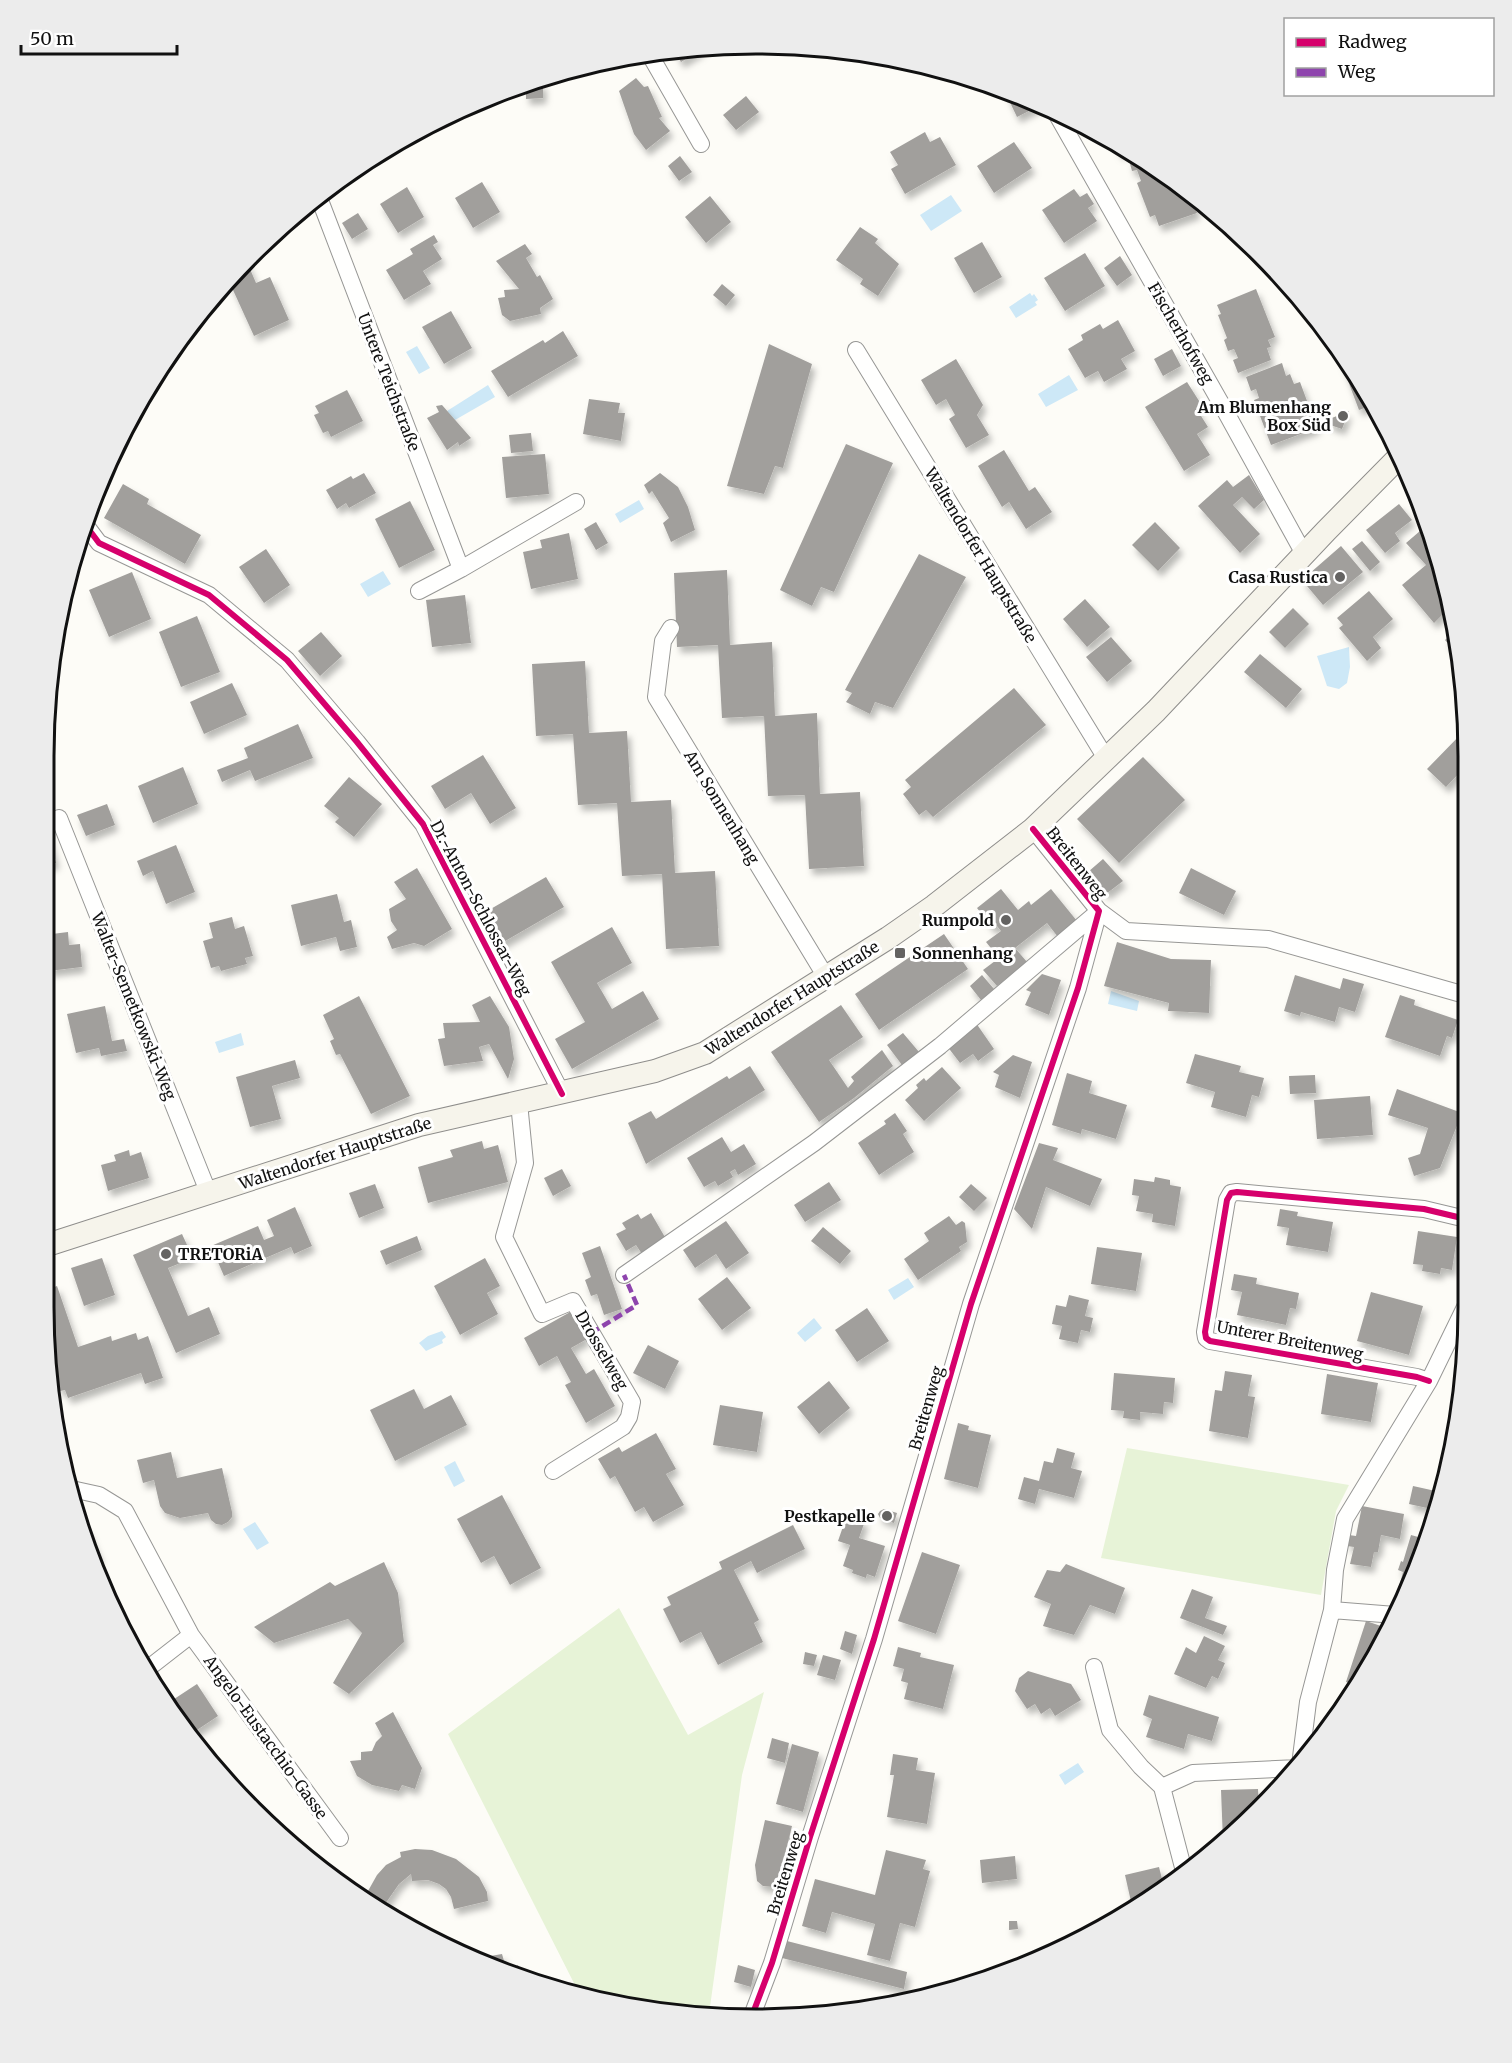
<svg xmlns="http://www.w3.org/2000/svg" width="1512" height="2063" viewBox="0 0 1512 2063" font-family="Merriweather,serif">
<defs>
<filter id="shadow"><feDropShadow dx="3.5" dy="6" stdDeviation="3" flood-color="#0004"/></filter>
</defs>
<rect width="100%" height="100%" fill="#fdfcf7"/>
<path fill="#e7f3d7" d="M1127,1448L1349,1485L1336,1511L1321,1595L1101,1558Z
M619,1608L688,1735L764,1692L742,1775L710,2007L718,2013H663L581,1997L448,1734Z"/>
<path fill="#cde8f7" d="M951,195L962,211L931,231L920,215Z
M1030,293L1032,296L1034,294L1038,300L1035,302L1037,305L1016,318L1009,307Z
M417,346L430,368L419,374L406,352Z
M1069,375L1078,390L1046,407L1038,394Z
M488,385L495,397L455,420L447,411Z
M639,500L644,509L620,523L615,514Z
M383,571L391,584L368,597L360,584Z
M1349,647L1350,667L1347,683L1339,689L1327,686L1317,656Z
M1111,991L1139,1001L1137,1011L1108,1004Z
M241,1033L244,1045L219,1053L215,1042Z
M908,1278L914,1287L894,1300L888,1290Z
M814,1318L822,1328L805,1342L797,1333Z
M442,1331L446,1337L442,1340L443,1343L426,1351L419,1343L428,1336Z
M455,1461L465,1481L454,1487L444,1467Z
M255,1522L269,1543L257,1550L243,1529Z
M1078,1763L1084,1772L1065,1785L1059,1775Z"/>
<path fill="#a19f9c" filter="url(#shadow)" d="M699,47L701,50L681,62L674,51Z
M636,78L644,87L648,86L662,117L659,118L670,131L646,150L634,134L619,91Z
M531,83H543V98L526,99V85Z
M1009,92L1039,106L1017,117L1006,94Z
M746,96L759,112L736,130L723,115Z
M925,132L930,142L940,137L956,165L905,194L891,169L898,165L890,152Z
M1014,142L1032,168L994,193L977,166Z
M1117,142L1119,144L1128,150L1119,154L1115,143Z
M680,156L692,172L679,181L668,166Z
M1137,157L1191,195L1197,213L1159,226L1155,215L1150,217L1137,183L1141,181L1137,170L1132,171L1129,160Z
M482,182L500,212L473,228L455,198Z
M407,187L424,217L398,233L380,204Z
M1074,189L1080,197L1087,193L1094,204L1088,208L1097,221L1064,243L1042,210Z
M710,196L731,222L706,243L685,217Z
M358,213L368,229L352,239L342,223Z
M860,227L878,239L875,243L899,264L878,296L860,284L863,279L836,260Z
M434,235L438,242L433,245L442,259L423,271L431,284L404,300L386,270L413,254L410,249Z
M982,242L1002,277L974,293L954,258Z
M525,244L532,254L526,258L537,277L540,275L553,299L540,308L541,314L510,321L502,315L498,298L505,297L504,290L519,289L496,261Z
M1085,253L1105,286L1065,311L1044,278Z
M1120,256L1132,275L1117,286L1104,268Z
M247,262L256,283L270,277L289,320L254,336L228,279Z
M722,284L735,295L726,306L713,295Z
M1256,289L1275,337L1268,340L1271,347L1267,348L1271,360L1238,373L1233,360L1238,358L1234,349L1228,351L1224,340L1227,338L1218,315L1221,314L1217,305Z
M451,311L472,348L444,364L422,327Z
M1118,320L1135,351L1121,359L1127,369L1104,382L1098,371L1085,378L1068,349L1083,340L1081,335L1100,324L1103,329Z
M563,331L578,356L508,397L491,371L543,340L545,343Z
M769,344L812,364L783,468L775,466L764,494L727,486Z
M1172,349L1181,366L1163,376L1154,359Z
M1337,352H1338L1370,406L1359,410Z
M956,359L983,405L977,415L989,435L966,448L949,419L955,415L946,399L936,405L921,380Z
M1282,363L1286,376L1290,374L1294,384L1300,382L1317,428L1271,445L1254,400L1259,398L1256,389L1251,391L1246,377Z
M1187,382L1201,404L1196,408L1208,427L1197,434L1210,455L1184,471L1145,407Z
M347,390L363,421L331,437L328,431L323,433L314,415L319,413L315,406Z
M589,399L620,403L618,413H625L621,441L583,434Z
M442,405L471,438L459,446L458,442L447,450L427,418L439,412L436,406Z
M1349,411L1342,429L1330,425L1327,420Z
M531,433L533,451L511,453L509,435Z
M846,444L893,463L834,592L821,587L812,606L780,590Z
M1004,450L1029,491L1035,487L1052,512L1026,529L1009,502L1002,507L978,466Z
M545,454L549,494L506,498L502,457Z
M364,473L376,493L349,508L346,503L337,509L326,490L351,476L353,479Z
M660,473L678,487L688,507L695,530L671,542L663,523L669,518L652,491L649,494L644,485Z
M1249,475L1264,500L1254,509L1242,497L1233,505L1260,534L1240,553L1198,506L1227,480L1233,487Z
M123,484L149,499L147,504L201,535L185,564L104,518Z
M410,501L435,550L399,568L375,519Z
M1399,504L1412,520L1395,533L1400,541L1385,553L1366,530Z
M596,522L608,543L596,550L584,529Z
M1155,522L1180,548L1158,571L1132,545Z
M1420,531L1430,543L1434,558L1432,559L1436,563L1448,609L1434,623L1402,585L1426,565L1406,543Z
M569,533L578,579L531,589L523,552L542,548L540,540Z
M1362,541L1380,562L1370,571L1352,549Z
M1341,546L1363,572L1323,605L1302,580Z
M266,549L290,585L264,603L239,567Z
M919,554L966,577L893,708L875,702L870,714L846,702L852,693L845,690Z
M727,570L730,645L772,642L775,716L817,713L820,794L860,792L864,866L809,869L805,795L768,796L764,716L722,718L718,645L677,647L674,573Z
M132,572L151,619L109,637L89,590Z
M1369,591L1393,619L1373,637L1381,648L1367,661L1339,628L1343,625L1337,618Z
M465,595L471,643L432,647L426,600Z
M1085,599L1110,627L1087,647L1063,619Z
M1293,608L1309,624L1285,648L1269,632Z
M197,616L220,672L181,687L159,632Z
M321,632L342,656L320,676L298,651Z
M1454,632L1461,659L1445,640Z
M1111,637L1132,661L1107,682L1086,657Z
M1260,654L1302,689L1286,708L1244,672Z
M585,661L589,733L627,731L631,802L671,800L675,873L715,871L719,946L666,949L662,874L622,876L617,803L578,805L573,734L536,736L532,664Z
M232,683L247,715L204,734L190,702Z
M1014,688L1046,725L933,817L926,810L919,815L903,794L911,787L905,780Z
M298,724L313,758L255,781L250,770L222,782L217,770L248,758L244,748Z
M1463,732V769L1446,787L1427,769Z
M483,755L516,808L490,824L471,793L445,809L431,786Z
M1143,757L1185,800L1119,863L1077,819Z
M183,767L198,804L153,823L138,786Z
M349,777L382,804L354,837L335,822L339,818L324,806Z
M107,804L115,825L86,836L77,815Z
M47,830L56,863L45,866V831Z
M176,845L195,892L166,904L153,871L143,876L137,861Z
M1103,859L1123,881L1106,894L1088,872Z
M417,868L452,929L424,946L414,943L392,949L387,937L397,930L391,921L389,909L406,899L394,882Z
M1191,868L1236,891L1224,915L1179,893Z
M546,877L564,907L500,944L482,914Z
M1001,889L1018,910L1029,901L1031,905L1051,889L1077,921L1058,937L1047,923L1015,948L1027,962L997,986L983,970L999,958L986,942L1001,931L997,926L993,929L977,908Z
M337,894L344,922L351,920L357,947L340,951L336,937L301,946L291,905Z
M232,917L235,929L244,926L253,956L245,958L247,964L221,971L219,966L211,968L203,941L213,938L209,923Z
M612,927L632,963L597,983L612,1009L643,991L659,1019L572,1069L555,1039L585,1022L551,962Z
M68,932L69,945L80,944L82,967L49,971L48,963H44V935Z
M944,934L968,969L879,1030L855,994Z
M1117,942L1171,959L1211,960L1209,1013L1168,1011L1169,1003L1104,986Z
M1042,974L1061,980L1049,1015L1025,1005L1031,992L1026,990Z
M982,975L994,989L981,1000L970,986Z
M1295,975L1340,989L1343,978L1364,984L1355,1012L1339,1007L1335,1022L1301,1012L1300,1016L1284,1011Z
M1400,995L1415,1000L1414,1005L1458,1020L1452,1038L1447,1036L1440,1056L1385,1037Z
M359,996L410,1096L371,1114L340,1054L336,1055L330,1041L334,1039L323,1015Z
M490,996L509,1027L514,1059L508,1079L489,1044L479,1047L483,1061L444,1066L438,1039L445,1038L443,1023L480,1022L472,1005Z
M841,1005L863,1037L829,1060L848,1088L854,1081L851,1077L882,1050L893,1066L854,1098L819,1122L771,1052Z
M105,1006L112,1041L124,1039L127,1051L101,1056L99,1048L76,1053L67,1014Z
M976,1023L994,1049L978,1061L973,1054L960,1063L947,1046Z
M903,1033L919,1052L902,1065L887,1045Z
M1195,1054L1241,1066L1239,1072L1264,1078L1259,1097L1252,1095L1246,1117L1211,1107L1215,1092L1186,1083Z
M1013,1055L1032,1062L1020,1098L995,1087L999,1075L993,1072Z
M295,1060L300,1078L272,1086L281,1119L250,1127L236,1077Z
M750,1066L765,1090L646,1164L628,1123L651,1111L656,1119L727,1076L729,1079Z
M942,1067L961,1088L924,1121L905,1100L918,1088L916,1085L924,1078L926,1081Z
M1067,1073L1092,1081L1089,1093L1127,1105L1116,1139L1082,1129L1081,1134L1052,1125Z
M1315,1075L1316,1093L1290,1094L1289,1076Z
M1397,1089L1462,1113L1440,1168L1414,1176L1408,1158L1420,1154L1428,1128L1388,1115Z
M1370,1096L1373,1135L1317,1139L1314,1100Z
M895,1113L907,1131L903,1134L914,1152L879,1175L858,1143L886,1124L884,1121Z
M722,1137L731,1152L744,1144L756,1164L738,1175L735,1169L730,1172L733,1177L718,1186L715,1181L704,1187L687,1158Z
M482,1141L484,1149L498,1145L508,1182L428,1203L418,1167L453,1157L450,1150Z
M1039,1143L1058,1148L1053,1160L1102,1179L1090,1206L1046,1187L1032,1229L1014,1209Z
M129,1150L130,1156L141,1152L149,1178L108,1191L101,1165L116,1161L114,1155Z
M562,1169L571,1186L553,1196L544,1178Z
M1155,1177L1170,1180V1185L1181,1187L1175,1226L1152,1222L1153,1214L1136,1211L1139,1196L1132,1195L1134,1179L1154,1182Z
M829,1182L841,1200L805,1222L794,1205Z
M375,1184L384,1208L359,1218L349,1193Z
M971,1184L987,1198L974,1211L959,1197Z
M295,1207L312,1246L294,1254L291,1247L224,1276L211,1246L258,1226L264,1240L274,1236L267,1220Z
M1280,1209L1298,1212L1297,1216L1333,1222L1328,1252L1286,1245L1289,1228L1277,1226Z
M651,1213L666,1239L642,1254L636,1245L626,1251L616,1234L626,1229L622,1223L638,1214L641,1219Z
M949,1216L956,1225L962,1221L965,1223L967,1242L959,1247L961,1251L918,1280L904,1259L929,1241L924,1233Z
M726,1221L749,1253L726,1269L716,1254L695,1268L683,1250Z
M823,1227L851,1251L840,1264L811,1241Z
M1418,1231L1457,1237L1452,1270L1441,1268L1440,1274L1422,1271L1423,1265L1413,1264Z
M182,1234L193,1258L168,1268L188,1316L209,1307L220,1334L176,1353L133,1255Z
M417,1236L422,1250L386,1265L380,1251Z
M600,1246L622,1309L604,1315L597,1294L591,1296L585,1280L591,1277L582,1253Z
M1097,1247L1142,1253L1136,1291L1091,1284Z
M102,1258L115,1295L84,1306L71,1268Z
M485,1258L500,1286L487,1293L498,1314L460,1335L434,1286Z
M1234,1274L1257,1278L1256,1284L1299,1293L1296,1309L1290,1308L1286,1325L1237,1315L1242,1292L1231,1290Z
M727,1277L751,1308L722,1330L698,1299Z
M57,1286L78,1347L111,1336L112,1341L136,1333L138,1340L148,1336L163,1378L145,1384L141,1373L68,1398L65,1390L60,1391L54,1373H52L44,1307V1291Z
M1371,1292L1423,1306L1409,1355L1357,1341Z
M1069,1295L1089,1300L1085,1316L1093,1318L1090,1332L1081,1330L1078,1343L1059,1339L1062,1326L1052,1324L1056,1305L1066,1307Z
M867,1308L889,1341L857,1362L835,1330Z
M572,1311L587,1339L571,1348L586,1374L594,1369L615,1406L586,1423L565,1385L571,1382L557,1356L539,1366L524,1338Z
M648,1345L679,1361L665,1389L633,1373Z
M1225,1371L1252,1375L1248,1396L1255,1397L1248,1438L1209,1431L1215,1390L1222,1391Z
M1114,1373L1175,1378L1173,1403L1164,1402L1163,1414L1140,1412V1420L1123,1418L1124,1411L1111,1410Z
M1327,1374L1378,1383L1371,1422L1321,1414Z
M829,1381L850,1408L819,1434L797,1407Z
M414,1389L424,1409L451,1395L467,1425L395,1461L370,1410Z
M720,1405L763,1412L757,1452L713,1445Z
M958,1423L969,1426L968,1430L991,1435L978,1488L944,1479Z
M656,1433L676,1469L666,1474L684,1505L653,1522L644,1507L635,1512L615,1476L610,1479L598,1459L619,1447L622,1452Z
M1057,1448L1075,1453L1071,1468L1082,1471L1074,1498L1039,1489L1035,1504L1018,1499L1024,1477L1039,1481L1044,1461L1053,1463Z
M171,1452L177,1478L222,1468L232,1512V1517L228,1522L222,1525L216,1524L211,1520L208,1513L180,1518L165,1513L160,1506L154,1480L143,1483L137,1460Z
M1413,1486L1440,1492L1436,1510L1409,1504Z
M502,1495L541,1568L510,1585L494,1556L481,1563L457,1519Z
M1362,1506L1404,1514L1400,1539L1381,1535L1378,1552H1374L1371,1567L1350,1564L1354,1547L1347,1546L1349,1535L1356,1536Z
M884,1509L897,1513L894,1523L880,1518L878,1514L880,1511Z
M847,1515L865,1521L859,1538L885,1546L875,1577L867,1574L866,1578L852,1573L853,1570L843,1566L850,1545L838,1541Z
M793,1525L805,1549L757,1573L751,1561L734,1570L759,1620L754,1623L763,1642L718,1665L701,1632L680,1643L663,1609L671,1605L667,1597L722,1569L719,1562Z
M86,1527L100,1558L94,1561L101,1575L97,1577L81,1530Z
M1411,1535L1429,1540L1407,1589L1399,1587L1403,1572L1398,1570L1401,1561L1403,1562Z
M922,1552L960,1565L936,1634L898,1621Z
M384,1562L398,1593L404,1642L349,1694L333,1683L362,1633L348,1619L274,1643L254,1627L330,1582L335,1586Z
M1066,1564L1125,1588L1115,1614L1090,1605L1074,1635L1043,1626L1051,1604L1034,1597L1047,1570L1060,1572Z
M1192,1589L1213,1597L1205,1618L1227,1626L1223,1635L1180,1618Z
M1366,1621L1387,1628L1373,1663L1357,1685L1346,1682Z
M845,1631L857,1635L852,1654L840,1649Z
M1204,1636L1225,1646L1218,1660L1225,1663L1218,1679L1212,1676L1206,1688L1174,1674L1186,1647L1196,1653Z
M898,1647L921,1653L920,1657L954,1665L943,1709L904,1699L908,1683L901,1681L904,1669L893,1666Z
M805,1652L817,1655L814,1666L803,1664Z
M823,1655L841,1660L835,1680L817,1675Z
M1028,1671L1071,1684L1081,1700L1055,1716L1050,1708L1041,1714L1035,1704L1027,1709L1015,1691L1019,1678Z
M197,1684L218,1716L191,1734L165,1705Z
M1149,1695L1219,1717L1212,1741L1188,1734L1184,1749L1146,1737L1152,1719L1143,1715Z
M393,1712L422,1768L415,1789L402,1785L399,1791L372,1785L357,1776L350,1761L361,1760V1752L372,1751L376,1742L382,1736L375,1723Z
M772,1738L789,1743L785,1763L767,1758Z
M792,1744L819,1752L803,1812L776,1804Z
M893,1754L918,1758L916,1770L935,1773L927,1824L887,1817L894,1775H890Z
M1258,1789L1259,1807L1223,1841L1221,1790Z
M765,1820L792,1826L786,1850L791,1852L785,1873L780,1884L774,1887L763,1886L757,1881L755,1865Z
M415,1849L432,1850L456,1859L479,1877L487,1892L488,1901L454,1909L451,1897L446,1889L439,1884L428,1880L412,1881L411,1874L399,1884L383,1907L369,1898L368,1891L377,1875L386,1865L401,1857L400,1852Z
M886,1850L926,1860L923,1869L930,1871L915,1927L900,1923L890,1961L867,1955L875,1924L832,1912L826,1933L802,1926L815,1879L875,1895Z
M1015,1856L1017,1879L982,1883L980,1860Z
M1159,1867L1164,1887L1132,1906L1125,1875Z
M1009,1921H1017L1018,1929L1009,1930Z
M787,1941L907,1972L904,1989L782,1958Z
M502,1954L507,1971L478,1960L479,1958Z
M518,1965L521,1976L510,1972Z
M738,1965L755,1970L751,1987L734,1982Z"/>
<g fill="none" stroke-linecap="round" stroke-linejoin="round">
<defs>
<path id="lane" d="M1304,1737L1319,1738"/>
<path id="street" d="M650,55L701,144
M1056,113L1223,407L1304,554
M318,195L461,569
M856,350L1107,760
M84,523L99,543L209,595L287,660L357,742L423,824L562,1094
M419,591L461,569L576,502
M671,628L663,641L656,697L826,977
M59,818L209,1194
M519,1103L525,1163L504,1237L542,1314L573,1301L632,1402L629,1417L623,1427L553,1471
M624,1275L814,1143L940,1046L1099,911L1126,931L1268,939L1465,995
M1429,1381L1417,1377L1210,1341L1206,1338L1205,1332L1227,1200L1231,1193L1237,1192L1424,1209L1466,1219
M67,1488L99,1495L125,1511L191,1635L340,1838
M1332,1610L1395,1615
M1094,1667L1110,1730L1141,1767L1162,1787L1193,1773L1298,1768
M146,1670L191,1635
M1300,1765L1308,1702L1332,1610L1335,1570L1345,1519L1429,1381L1467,1303
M1162,1787L1185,1875
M753,2013L772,1963L810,1837L874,1639L971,1304L1078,988L1099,911L1033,829"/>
<path id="secondary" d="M44,1246L419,1125L655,1071L705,1053L888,938L934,906L1033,829L1156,711L1326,531L1399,457"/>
</defs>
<use href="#lane" stroke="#979795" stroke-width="10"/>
<use href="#street" stroke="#979795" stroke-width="18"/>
<use href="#secondary" stroke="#8e8d8b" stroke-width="24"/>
<use href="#lane" stroke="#fffffe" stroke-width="8"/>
<use href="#street" stroke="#fffffe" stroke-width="16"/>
<use href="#secondary" stroke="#f6f4eb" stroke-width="22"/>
<path stroke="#8e44ad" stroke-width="4.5" stroke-dasharray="9 4.5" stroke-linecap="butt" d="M591,1333L637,1305L624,1275"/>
<defs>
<path id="cycleway" d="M84,523L99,543L209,595L287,660L357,742L423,824L562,1094
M1429,1381L1417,1377L1210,1341L1206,1338L1205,1332L1227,1200L1231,1193L1237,1192L1424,1209L1466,1219
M753,2013L772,1963L810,1837L874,1639L971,1304L1078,988L1099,911L1033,829"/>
</defs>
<use href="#cycleway" stroke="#fff" stroke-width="10"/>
<use href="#cycleway" stroke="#d6006c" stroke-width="6"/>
</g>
<g fill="#646362" stroke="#fff" stroke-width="2">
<circle cx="1343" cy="416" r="6"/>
<circle cx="1340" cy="577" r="6"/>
<circle cx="1006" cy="920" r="6"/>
<rect x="894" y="947" width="12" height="12" rx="3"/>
<circle cx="166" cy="1254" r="6"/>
<circle cx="887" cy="1516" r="6"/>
</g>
<g text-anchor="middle" stroke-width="6" stroke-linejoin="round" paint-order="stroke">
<g font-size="16" fill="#111" stroke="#fff">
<text transform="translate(1181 333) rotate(60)" y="6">Fischerhofweg</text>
<text transform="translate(389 382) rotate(69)" y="6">Untere Teichstraße</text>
<text transform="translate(981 555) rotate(59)" y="6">Waltendorfer Hauptstraße</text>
<text transform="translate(722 807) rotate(59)" y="6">Am Sonnenhang</text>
<text transform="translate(1077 863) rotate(52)" y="6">Breitenweg</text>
<text transform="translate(481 908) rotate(62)" y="6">Dr.-Anton-Schlossar-Weg</text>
<text transform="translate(792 998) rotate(-32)" y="6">Waltendorfer Hauptstraße</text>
<text transform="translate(134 1006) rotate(68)" y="6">Walter-Semetkowski-Weg</text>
<text transform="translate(335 1153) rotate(-18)" y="6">Waltendorfer Hauptstraße</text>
<text transform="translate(1290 1340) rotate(11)" y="6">Unterer Breitenweg</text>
<text transform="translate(602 1350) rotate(60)" y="6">Drosselweg</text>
<text transform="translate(926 1408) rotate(-74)" y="6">Breitenweg</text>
<text transform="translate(266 1737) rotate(54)" y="6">Angelo-Eustacchio-Gasse</text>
<text transform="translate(785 1873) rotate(-73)" y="6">Breitenweg</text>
</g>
<g font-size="16" font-weight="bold" fill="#111" stroke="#fff" text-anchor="end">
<text x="1331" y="413">Am Blumenhang<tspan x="1331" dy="18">Box Süd</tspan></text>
<text x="1328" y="583">Casa Rustica</text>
<text x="994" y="926">Rumpold</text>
<text x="912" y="959" text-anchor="start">Sonnenhang</text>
<text x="178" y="1260" text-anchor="start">TRETORiA</text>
<text x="875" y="1522">Pestkapelle</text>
</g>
</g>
<path d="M0 0H1512V2063H0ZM756 54H756A702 702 0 0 1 1458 756V1307A702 702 0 0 1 756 2009H756A702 702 0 0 1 54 1307V756A702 702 0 0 1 756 54Z" fill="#ececec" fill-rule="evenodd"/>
<path fill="none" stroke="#111" stroke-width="3" d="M756 54H756A702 702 0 0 1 1458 756V1307A702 702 0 0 1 756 2009H756A702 702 0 0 1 54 1307V756A702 702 0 0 1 756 54Z"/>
<rect x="1284" y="18" width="210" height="78" fill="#ffffff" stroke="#a0a0a0" stroke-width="1.5"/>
<rect x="1296" y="38" width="30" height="9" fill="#d6006c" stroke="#a0a0a0" stroke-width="1.5"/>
<text x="1338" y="48" font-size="18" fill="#111111">Radweg</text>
<rect x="1296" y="68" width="30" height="9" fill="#8e44ad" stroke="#a0a0a0" stroke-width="1.5"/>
<text x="1338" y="78" font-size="18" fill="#111111">Weg</text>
<path d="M21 45v9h156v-9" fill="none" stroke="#111111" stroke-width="3"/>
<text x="30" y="45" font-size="18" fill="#111111" stroke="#ffffff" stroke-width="4.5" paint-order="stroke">50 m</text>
</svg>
